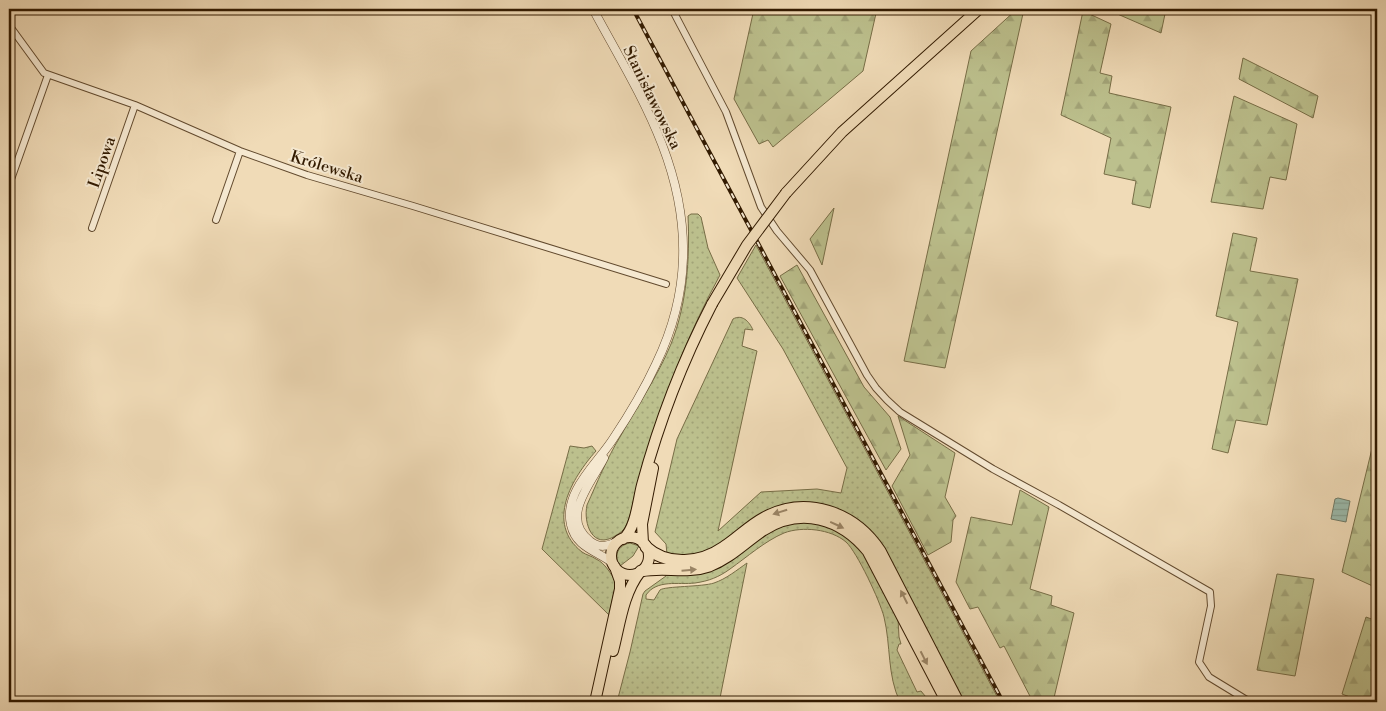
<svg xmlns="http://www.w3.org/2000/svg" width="1386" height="711" viewBox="0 0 1386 711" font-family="'Libre Bodoni',serif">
<defs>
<pattern id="grass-dots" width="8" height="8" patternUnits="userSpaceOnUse" patternTransform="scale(1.25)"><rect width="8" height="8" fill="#bcc08d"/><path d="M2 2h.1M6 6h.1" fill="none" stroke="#a2a478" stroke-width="1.8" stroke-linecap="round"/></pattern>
<pattern id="forest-firs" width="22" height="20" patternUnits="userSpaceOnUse" patternTransform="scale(1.25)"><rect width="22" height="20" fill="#bcc08d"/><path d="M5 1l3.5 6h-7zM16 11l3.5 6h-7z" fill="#a2a478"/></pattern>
<pattern id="water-rules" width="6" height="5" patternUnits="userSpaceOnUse" patternTransform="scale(1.25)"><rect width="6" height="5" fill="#9bbbac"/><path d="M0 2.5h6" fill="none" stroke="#86a092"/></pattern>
</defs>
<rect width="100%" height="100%" fill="#f0dbb7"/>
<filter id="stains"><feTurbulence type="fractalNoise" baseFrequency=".004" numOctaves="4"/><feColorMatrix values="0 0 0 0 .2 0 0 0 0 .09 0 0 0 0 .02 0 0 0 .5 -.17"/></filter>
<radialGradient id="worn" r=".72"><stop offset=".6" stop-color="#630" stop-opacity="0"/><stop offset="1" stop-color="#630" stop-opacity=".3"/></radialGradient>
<path fill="url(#grass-dots)" stroke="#776d46" d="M691,214H698L701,217L708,248L720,275C691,328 669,384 650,442C646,456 641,471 637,486C633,498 632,514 626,526C624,530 620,533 615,536C593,550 583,524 587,505C597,483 607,458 620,437C637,406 658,376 671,344C687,304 690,258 688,216Z
M756,245L1000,702H964L880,545L849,515L829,506L811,503L715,548L687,557L667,554L666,544L655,532L677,439L733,319C742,314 749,321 753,330L745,329L742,346L757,351L718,531L761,492L817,489L841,493L847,468L783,349L737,278Z
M570,446L584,448L592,446L596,451C572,478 545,523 582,552C586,555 592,556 596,559C605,563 611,574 616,582L609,615L542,549Z
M803,520L829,525L860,546L898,619L899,637L901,644H899L897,650L917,692L921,691L930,702H900C887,675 891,646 884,617C880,601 857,552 846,542C831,529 802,526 784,533C765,541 747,557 730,569C719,577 709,581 695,583C678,585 657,579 646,595V599L654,600C656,597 658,593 660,590C665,586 702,587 714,583C726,579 737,570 747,563L720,698L726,702H617L630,652L643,594L645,591L666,576V573L768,531Z
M630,543L639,546L633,556L620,566C613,556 618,545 630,543Z"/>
<path fill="url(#forest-firs)" stroke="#776d46" d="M754,9H877L863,71L773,147L768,140L759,144L734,99Z
M1017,9H1024L945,368L904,361L971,51Z
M1106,9H1153L1165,14L1161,33Z
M1083,11L1111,24L1100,73L1112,76L1109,93L1171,107L1150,208L1132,204L1136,181L1104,174L1111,138L1061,115Z
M1243,58L1318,96L1313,118L1239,79Z
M1234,96L1297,124L1286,180L1270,177L1263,209L1211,202Z
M834,208L822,265L810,239Z
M1233,233L1257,238L1250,271L1298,279L1267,425L1236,420L1228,453L1212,449L1238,322L1216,316Z
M797,265L864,387L890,417L901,449L886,470L780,276Z
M898,416L955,453L945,497L956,516L953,520L951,542L928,555L892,486L910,455Z
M1377,428V588L1342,572Z
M1020,490L1049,507L1030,589L1052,596L1051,605L1074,613L1053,702H1033L1004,646L1000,648L978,607L970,609L956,582L971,517L1012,525Z
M1277,574L1314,579L1295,676L1257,670Z
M1366,617L1377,621V701L1355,699L1342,694Z"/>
<path fill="url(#water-rules)" stroke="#717b67" d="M1338,498L1350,501L1346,522L1331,519L1335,499Z"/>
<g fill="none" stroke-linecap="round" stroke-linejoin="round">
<defs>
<path id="minor" d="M672,9L726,112L761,207L777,231L810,270L867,375L876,388L887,400L900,412L993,469L1059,505L1210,592L1211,606L1199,662L1209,677L1250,702
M9,25L44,73L135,105L240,151L307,175L413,206L666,284
M9,185L48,75
M216,220L240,151
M92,228L135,105"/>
<path id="tertiary" d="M593,9C636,89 686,163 683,258C682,294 672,331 656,364C644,390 629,415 613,439C597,464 563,492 571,525C576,548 598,551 614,564
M604,458C592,482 559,518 590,541C600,549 608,546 619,541"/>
<path id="primary" d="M786,193L842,132L979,9
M611 556a19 19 0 1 1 38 0a19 19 0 1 1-38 0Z
M623,539C636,529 638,500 642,485C659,422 682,362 712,304
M643,543L642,524L653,468
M613,651C620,624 623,594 640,572
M595,702L620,589V581L615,567"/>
<path id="motorway" d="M646,547C668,567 701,563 724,547C738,538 749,526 764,518C806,495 854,512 880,551L958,702
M641,571C664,566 686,574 709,566C730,558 745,542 763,530C801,506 841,518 868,551L947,702"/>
</defs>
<use href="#minor" stroke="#624a2e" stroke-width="8"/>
<use href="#tertiary" stroke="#624a2e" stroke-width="9"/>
<use href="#primary" stroke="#321a00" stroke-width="12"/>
<use href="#motorway" stroke="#321a00" stroke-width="13"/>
<use href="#minor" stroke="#f5e8d0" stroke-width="6"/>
<use href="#tertiary" stroke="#f5e8d0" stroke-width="8"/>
<use href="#primary" stroke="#f0dbb7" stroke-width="10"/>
<use href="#motorway" stroke="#f0dbb7" stroke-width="11"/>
<defs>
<path id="rail" d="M633,9L1003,702"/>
</defs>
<use href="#rail" stroke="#321a00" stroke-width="4"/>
<use href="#rail" stroke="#f5e8d0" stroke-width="2" stroke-dasharray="5.5" stroke-linecap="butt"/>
<defs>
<path id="primary-bridge" d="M712,304L747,245L786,193"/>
</defs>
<use href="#primary-bridge" stroke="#321a00" stroke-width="12" stroke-linecap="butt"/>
<use href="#primary-bridge" stroke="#f0dbb7" stroke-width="10"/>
</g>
<defs><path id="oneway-solid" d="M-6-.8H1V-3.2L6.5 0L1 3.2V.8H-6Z" transform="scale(1.25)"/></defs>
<g fill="#9a8465">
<use href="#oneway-solid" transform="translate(780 512) rotate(163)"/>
<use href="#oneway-solid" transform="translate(837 525) rotate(25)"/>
<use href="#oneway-solid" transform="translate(689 570) rotate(-5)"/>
<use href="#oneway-solid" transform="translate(904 597) rotate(-117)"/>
<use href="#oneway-solid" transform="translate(924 658) rotate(63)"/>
</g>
<g text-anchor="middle" stroke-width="4" stroke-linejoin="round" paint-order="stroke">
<g font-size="16" fill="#321a00" stroke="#f5e8d0">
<text transform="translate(653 97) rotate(64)" y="6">Stanisławowska</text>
<text transform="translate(101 162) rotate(-71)" y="6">Lipowa</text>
<text transform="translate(327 166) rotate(17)" y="6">Królewska</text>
</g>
</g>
<rect width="1386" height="711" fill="none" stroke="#f0dbb7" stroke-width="30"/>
<rect x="10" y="10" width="1366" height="691" fill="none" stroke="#321a00" stroke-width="2.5"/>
<rect x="15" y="15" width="1356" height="681" fill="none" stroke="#321a00"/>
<rect width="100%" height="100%" filter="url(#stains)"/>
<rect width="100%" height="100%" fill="url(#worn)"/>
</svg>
